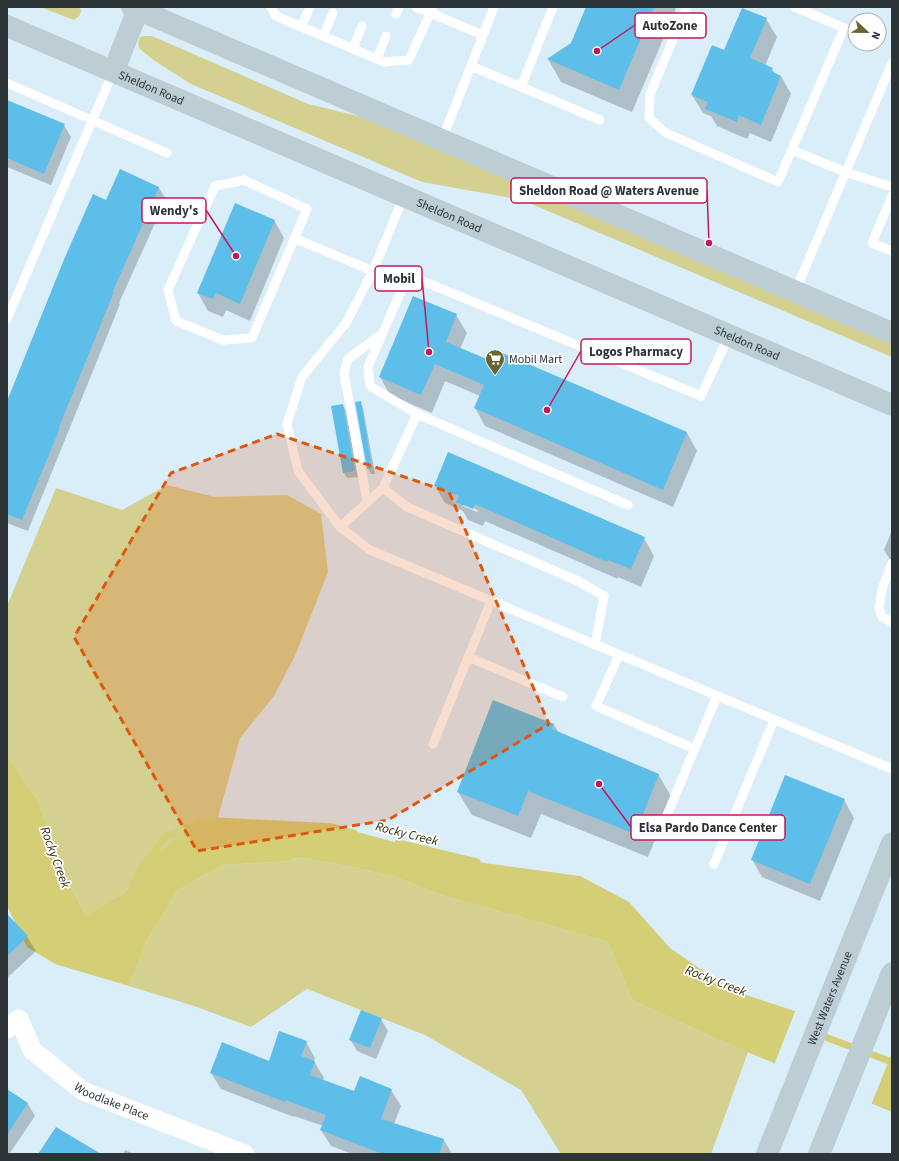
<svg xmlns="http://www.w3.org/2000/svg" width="899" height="1161" viewBox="0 0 899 1161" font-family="'Source Sans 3',sans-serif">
<rect width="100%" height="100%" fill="#d9eef9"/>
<path fill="#d4d090" d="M40,7H79L81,10L80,15L74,20Z
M144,36H152L308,104L383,122L892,344V357L522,200L422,182L191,84L152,59L139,48L138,42L140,37Z
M167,485L215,497L287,495L321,514L328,572L295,656L274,696L240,738L217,821L200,820L158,852L124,893L86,915L69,884L37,799L7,756V606L56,488L122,510Z
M297,857L352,867L395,877L441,895L608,942L632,1000L712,1037L748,1052L711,1154H561L521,1090L425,1035L307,989L251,1027L194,1006L129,986L148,939L178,890L223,865L290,861Z"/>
<path fill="#d4ce76" d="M7,756L37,799L69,884L86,915L124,893L158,852L200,819L354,831L456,859L580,876L629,902L670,948L731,990L810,1016L788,1069L712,1037L632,1000L608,942L441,895L395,877L352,867L297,857L290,861L223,865L178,890L148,939L129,986L55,964L27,947L7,906Z
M892,1043V1112L856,1097Z"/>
<path fill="#d9eef9" d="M796,1009L811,1015L789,1071H788L774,1065Z
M878,1037L892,1041V1053L871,1105L854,1097Z"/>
<path fill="#0003" fill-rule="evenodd" d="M587,7H674L676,9L632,112L561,82L548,59L572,44Z
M766,19L777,37L765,66L772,69L775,74L781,76L791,94L771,142L750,133L747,139L717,126L711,116L703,113L692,95L725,51Z
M7,101L64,125L71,137L51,185L7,167Z
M120,170L159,188L166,199L119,303L120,304L28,531L7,523V407L107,202Z
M274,220L284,238L250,321L226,310L223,317L208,311L198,293Z
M456,315L467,333L460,349L494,364L499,352L687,433L697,451L673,507L485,426L475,408L480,396L445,381L432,413L390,395L380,377Z
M360,402L363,408L375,474H371L368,469Z
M343,405L346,411L358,477L347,478L344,473Z
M435,486L644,538L654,556L641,587L618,577V579L485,521L483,526L468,520L463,511L445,503ZM463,504L478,510L477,512L463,506Z
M892,530V563L884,550Z
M493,701L554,725L559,733L658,774L672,798L648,857L541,814L531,838L472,815L458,792Z
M844,800L854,818L820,901L762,877L752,859Z
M7,915L27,937L36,951L7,978Z
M381,1019L388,1031L376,1059L357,1051L350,1039Z
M306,1042L315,1058L314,1061L324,1078L323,1080L355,1093L391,1090L401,1106L394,1124L444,1140L452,1154H352L331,1146L321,1130L323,1126L294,1116V1117L221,1089L211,1073L269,1062Z
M7,1090L28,1104L35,1116L10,1153L7,1152Z
M125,1150L134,1154H123Z"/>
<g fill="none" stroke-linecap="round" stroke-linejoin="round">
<path stroke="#d4ce76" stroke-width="7" d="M218,821L333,827L354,833
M398,843L477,862
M133,886L139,872L166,836L198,824
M817,1034L892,1062"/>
</g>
<path fill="#5dbee9" d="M586,7H654L619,90L547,59L571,43Z
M742,8L767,18L750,58L773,68L771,71L781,76L761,125L739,115L737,122L705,109L708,102L691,95L712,45L724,50Z
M7,100L65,124L44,174L7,158Z
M120,169L159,187L113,291L114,292L59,427L60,428L22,520L7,514V401L65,257L93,194L106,200Z
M235,203L275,220L240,304L216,293L213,299L197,293Z
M413,296L457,314L446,342L494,362L498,351L687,432L663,490L474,408L484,385L435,364L421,395L379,377Z
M361,401L372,468L367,469L355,402Z
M343,404L355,471L343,473L331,406Z
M448,452L645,537L631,569L608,560L607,562L475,504L473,509L456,502L459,496L434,486Z
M493,700L554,724L552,729L659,774L635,834L528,791L518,816L457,792Z
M785,775L845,799L810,884L751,860Z
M7,914L28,936L7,956Z
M361,1010L382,1018L370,1048L349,1040Z
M279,1031L307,1041L301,1056L315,1061L310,1075L354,1091L360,1076L392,1089L381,1119L444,1139L439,1154H383L320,1130L326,1115L285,1100V1102L210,1073L222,1042L269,1061Z
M7,1089L28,1103L7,1135Z
M56,1127L101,1154H38Z"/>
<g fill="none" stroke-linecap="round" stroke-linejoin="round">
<path stroke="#fff" stroke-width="9" d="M271,7L276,16L384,62L409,60L433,7
M416,7L483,35
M687,7L650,94L649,118L666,133L778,182L844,28L795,7
M396,14L399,7
M301,27L310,7
M323,36L333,13
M353,48L362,26
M377,59L386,36
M471,66L600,120
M7,83L167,153
M521,87L553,7
M442,140L494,7
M792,150L845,172L892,187
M244,180L307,209L252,338L223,340L176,321L168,290L215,186Z
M892,196L872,243L892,251
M296,239L373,271L404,196
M408,275L368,367L370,386L417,414L628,505
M795,292L892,63
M7,319L114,70
M417,414L383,488L340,527L370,550L892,769
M383,488L407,507L578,581L604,596L595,645
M367,502L344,373L348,359L382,334
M340,527L298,471L287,424L302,377L346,323L373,271L408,275L701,396L729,335
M892,563L882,589L879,608L882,617L892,622
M619,655L596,706L695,749
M468,657L563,697
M433,744L491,601
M659,834L717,696
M714,864L774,720"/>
<path stroke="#fff" stroke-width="19" id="s1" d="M7,1029L19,1019L32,1050L83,1091L245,1154"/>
<g stroke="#bccdd4" stroke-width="22">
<path d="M132,7L892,333"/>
<path id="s2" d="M7,26L892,405"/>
<path d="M114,70L139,7"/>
<path id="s3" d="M767,1154L892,843"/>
<path d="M819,1154L892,973"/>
</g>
</g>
<path fill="#df570e" fill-opacity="0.2" stroke="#df570e" stroke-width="3" stroke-dasharray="8 5" stroke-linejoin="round" d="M277,434L449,492L549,724L388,820L197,851L74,637L171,473Z"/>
<defs>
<symbol id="supermarket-pin" viewBox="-11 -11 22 30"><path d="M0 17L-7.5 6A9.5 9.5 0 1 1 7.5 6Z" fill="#686431" stroke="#fff"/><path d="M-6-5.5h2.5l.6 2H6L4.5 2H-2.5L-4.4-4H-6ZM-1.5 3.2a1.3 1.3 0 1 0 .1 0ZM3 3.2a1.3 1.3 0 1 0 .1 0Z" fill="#fff"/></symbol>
</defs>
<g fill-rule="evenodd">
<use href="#supermarket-pin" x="484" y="348" width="22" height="30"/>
</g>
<g text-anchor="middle" stroke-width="3.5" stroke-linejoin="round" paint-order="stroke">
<g font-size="12" fill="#2c3438" stroke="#fff">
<text dy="4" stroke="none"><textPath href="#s2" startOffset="157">Sheldon Road</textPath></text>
<text dy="4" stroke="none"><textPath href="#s2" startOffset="481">Sheldon Road</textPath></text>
<text dy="4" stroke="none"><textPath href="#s2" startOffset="805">Sheldon Road</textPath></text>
<text dy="4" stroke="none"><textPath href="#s3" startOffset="168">West Waters Avenue</textPath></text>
<text dy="4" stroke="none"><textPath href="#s1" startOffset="145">Woodlake Place</textPath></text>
</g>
<g font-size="12" fill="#2c3438" stroke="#fff" text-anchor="start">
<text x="509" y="363">Mobil Mart</text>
</g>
<g font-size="13" font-style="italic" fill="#322f08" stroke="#fff">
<text transform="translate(407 833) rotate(14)" y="5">Rocky Creek</text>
<text transform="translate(56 857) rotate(70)" y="5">Rocky Creek</text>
<text transform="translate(716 980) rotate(21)" y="5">Rocky Creek</text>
</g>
</g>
<path fill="none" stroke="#c2185b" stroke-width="1.5" d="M597 51L635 25M709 243L707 190M236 256L206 210M429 352L422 278M547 410L581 351M599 784L631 827"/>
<g fill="#c2185b" stroke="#fff" stroke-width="1.5">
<circle cx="597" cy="51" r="4"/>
<circle cx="709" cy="243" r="4"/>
<circle cx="236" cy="256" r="4"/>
<circle cx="429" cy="352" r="4"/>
<circle cx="547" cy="410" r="4"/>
<circle cx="599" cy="784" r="4"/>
</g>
<g fill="#fff" stroke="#c2185b" stroke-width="1.5">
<rect x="635" y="13" width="71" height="25" rx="4"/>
<rect x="511" y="178" width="196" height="25" rx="4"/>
<rect x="142" y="198" width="64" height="25" rx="4"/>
<rect x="375" y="266" width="47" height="25" rx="4"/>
<rect x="581" y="339" width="110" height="25" rx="4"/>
<rect x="631" y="815" width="154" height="25" rx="4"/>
</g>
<g font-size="13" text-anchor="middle" font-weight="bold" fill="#2c3438">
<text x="670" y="30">AutoZone</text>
<text x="609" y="195">Sheldon Road @ Waters Avenue</text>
<text x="174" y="215">Wendy's</text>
<text x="399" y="283">Mobil</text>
<text x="636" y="356">Logos Pharmacy</text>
<text x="708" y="832">Elsa Pardo Dance Center</text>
</g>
<rect width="899" height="1161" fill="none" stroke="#2c3438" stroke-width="16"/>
<g transform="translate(867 32) rotate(112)"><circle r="19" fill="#ffffff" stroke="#abaeaf"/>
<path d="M0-3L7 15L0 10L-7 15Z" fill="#686431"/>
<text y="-6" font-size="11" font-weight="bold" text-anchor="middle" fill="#2c3438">N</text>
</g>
</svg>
